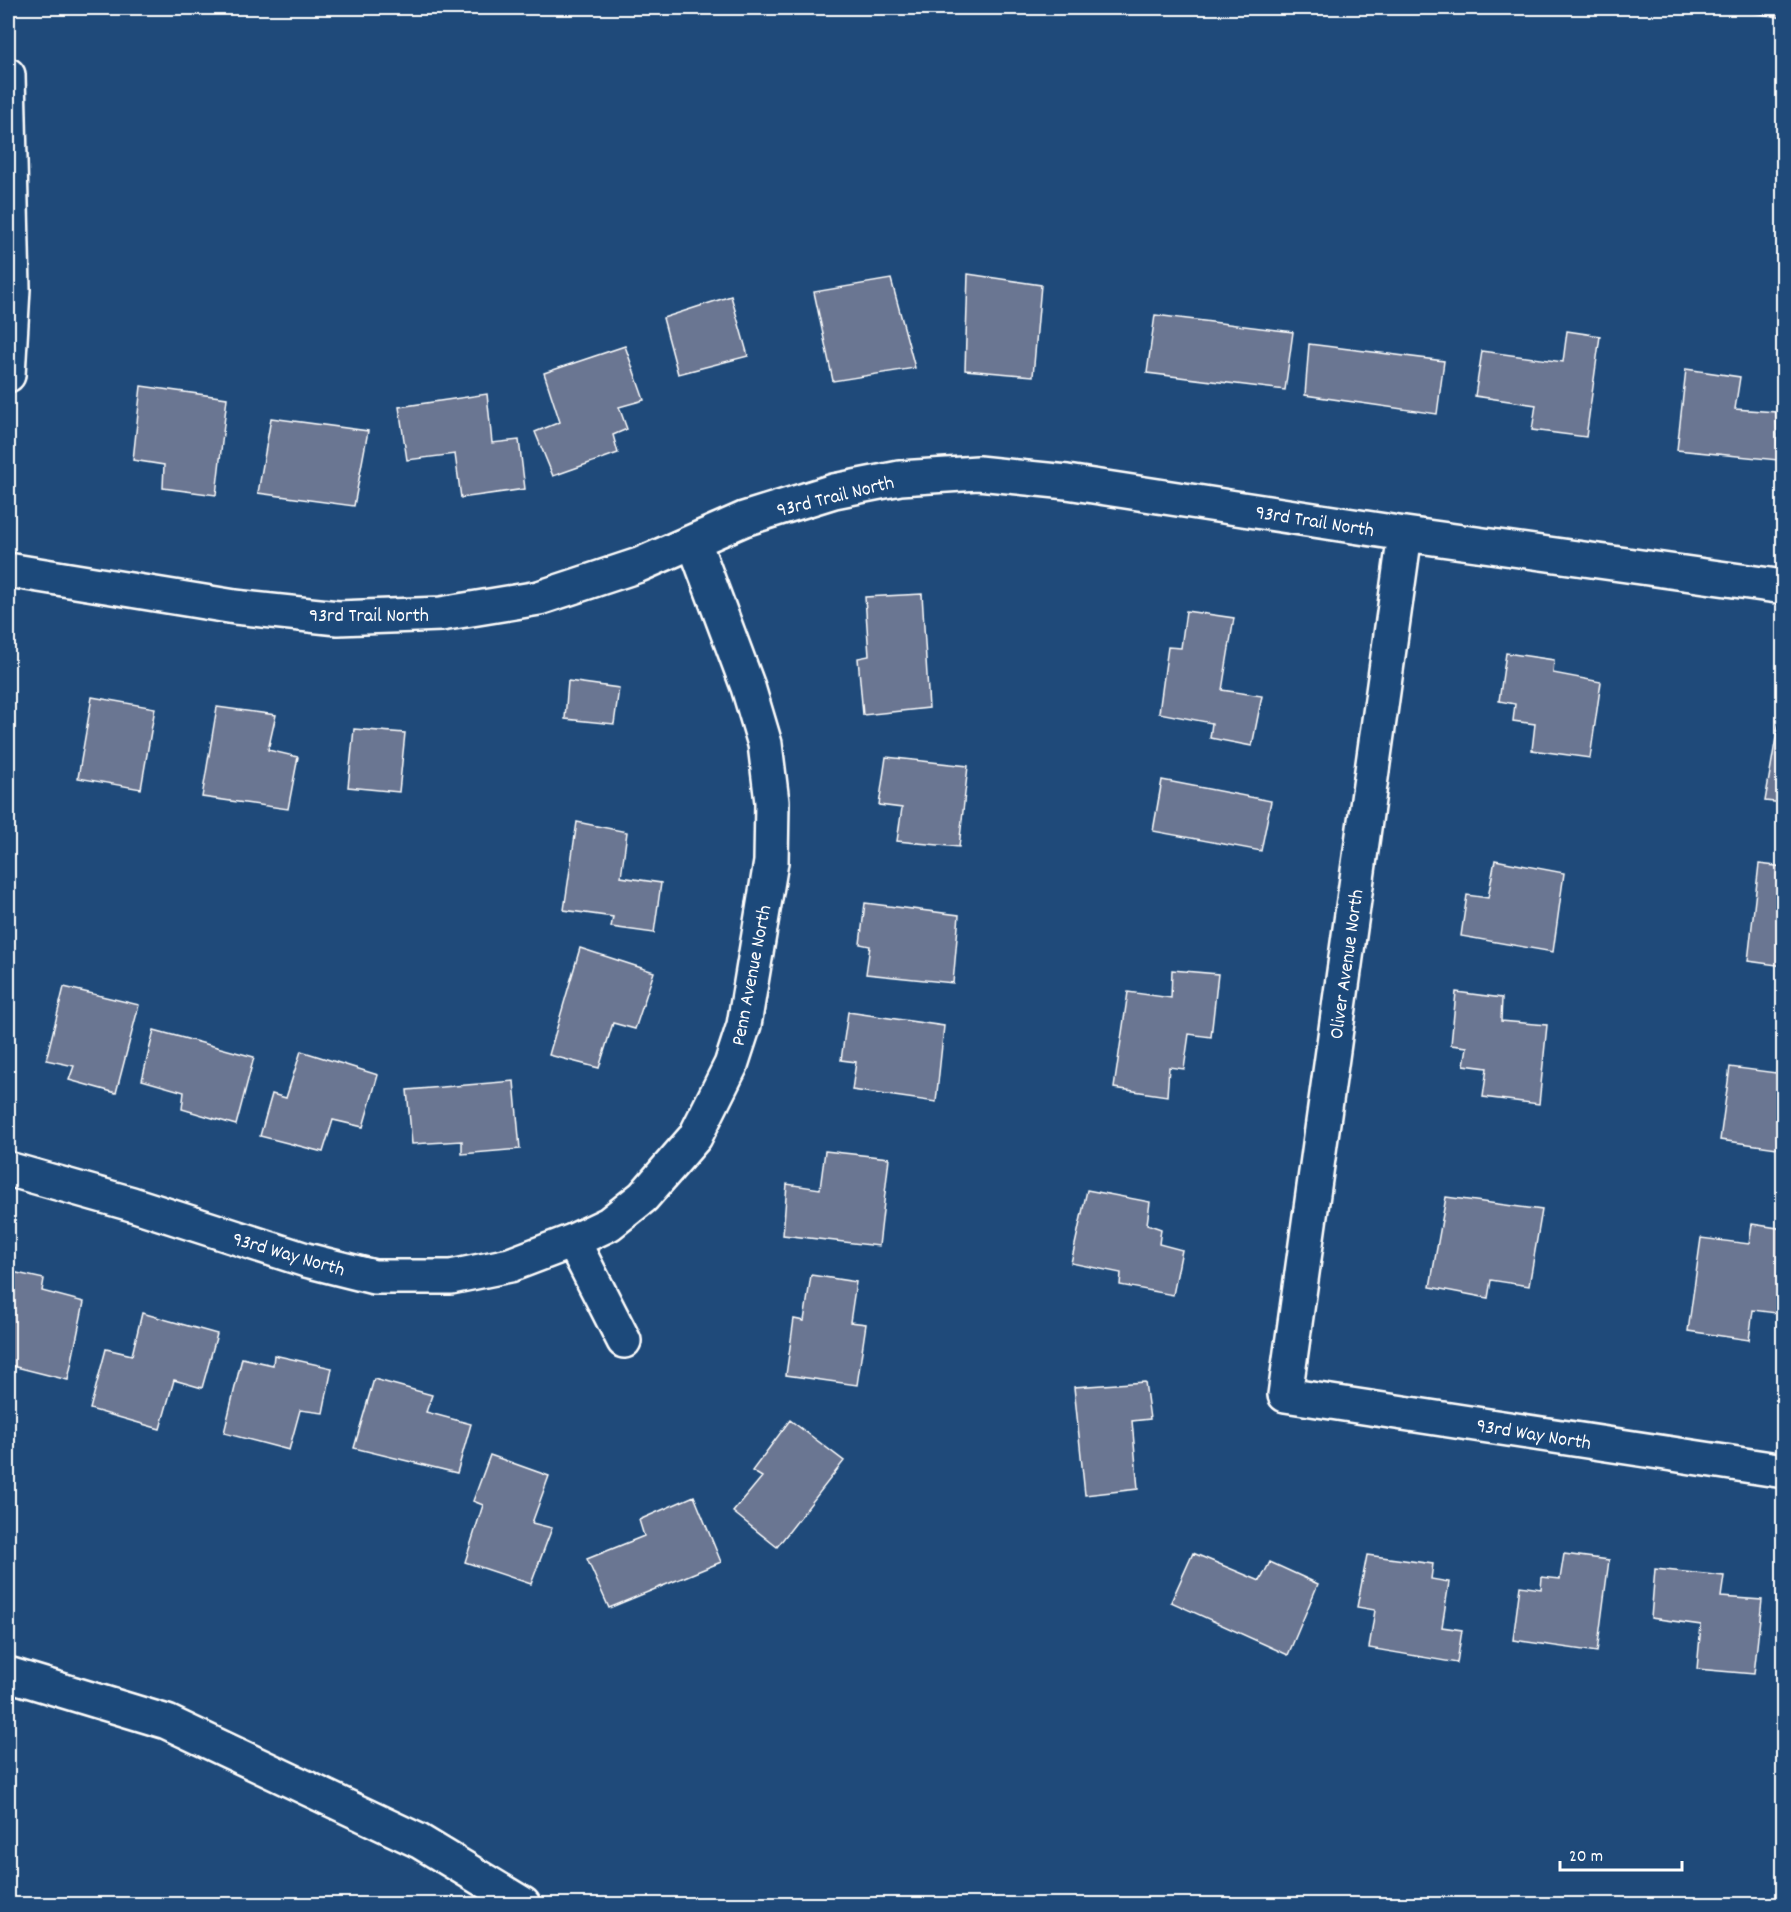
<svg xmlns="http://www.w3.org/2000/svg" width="1791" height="1912" viewBox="0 0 1791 1912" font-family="Dekko,sans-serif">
<rect width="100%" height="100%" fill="#1f4a7a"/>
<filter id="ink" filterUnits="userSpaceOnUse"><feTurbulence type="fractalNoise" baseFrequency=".0167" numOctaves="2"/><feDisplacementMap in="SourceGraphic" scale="12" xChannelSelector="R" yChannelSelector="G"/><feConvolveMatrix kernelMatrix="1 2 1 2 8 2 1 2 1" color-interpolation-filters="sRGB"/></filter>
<g filter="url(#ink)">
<path fill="#6b7692" stroke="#fff" stroke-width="1.5" d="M1727,8H1784V18Z
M968,274L1041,285L1033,376L965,370Z
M891,279L915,368L833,381L814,292Z
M731,296L748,356L678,374L663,318Z
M1155,315L1293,332L1285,390L1147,373Z
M1567,331L1600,336L1586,437L1532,430L1536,405L1475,396L1482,351L1563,362Z
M1309,344L1444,361L1437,414L1305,395Z
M625,346L644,400L619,407L627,429L613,435L618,453L553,476L535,432L560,422L544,373Z
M1686,369L1740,377L1735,409L1776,412L1778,460L1677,450Z
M141,386L227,398L216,495L163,488L164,465L133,460Z
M487,394L492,443L519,440L525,489L461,498L455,454L407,460L399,407Z
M271,418L368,431L354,506L258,493Z
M922,594L929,708L863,715L858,658L869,656L865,597Z
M1186,611L1234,618L1222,690L1262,696L1252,746L1210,738L1212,723L1159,713L1168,647L1181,648Z
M1506,653L1554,660L1553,673L1601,682L1590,758L1532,750L1535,724L1513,721L1515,704L1499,701Z
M568,681L619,688L614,724L565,719Z
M92,697L155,708L141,789L78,778Z
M217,707L276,715L268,750L298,757L288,809L202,797Z
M1779,720L1784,721V803L1765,801Z
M354,729L405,733L399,792L348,787Z
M886,757L968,766L959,847L897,841L902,808L879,805Z
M1162,780L1271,801L1261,851L1153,831Z
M577,822L627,832L621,877L661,883L654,933L611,927L613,917L564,910Z
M1495,860L1564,873L1553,952L1461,936L1467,895L1488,898Z
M1759,864L1784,867V966L1748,961Z
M865,903L959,915L953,983L866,974L870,946L860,944Z
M580,948L654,972L635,1029L613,1023L599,1068L549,1055Z
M1172,970L1218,974L1211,1037L1189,1034L1184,1069L1169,1067L1167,1096L1114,1088L1128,992L1171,998Z
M64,987L139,1005L116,1093L69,1080L74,1066L46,1060Z
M1456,992L1502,998L1501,1021L1547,1025L1539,1104L1483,1097L1487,1068L1464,1065L1467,1047L1451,1045Z
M848,1012L944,1026L936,1102L852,1090L856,1062L841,1060Z
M154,1030L254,1057L236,1125L182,1109L184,1092L142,1080Z
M301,1051L378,1075L363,1127L333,1120L323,1152L260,1136L272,1094L286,1098Z
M1779,1058H1784V1149L1720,1140L1730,1067L1776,1073Z
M514,1081L520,1149L462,1154V1141L412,1144L407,1090Z
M825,1151L889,1158L879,1246L783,1235L787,1184L820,1189Z
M1087,1190L1150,1202L1147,1224L1161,1229L1159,1244L1182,1250L1173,1295L1120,1285L1121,1273L1071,1263Z
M1446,1197L1542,1210L1529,1286L1491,1280L1488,1298L1430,1287Z
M1752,1224L1784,1229V1314L1753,1310L1749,1340L1688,1331L1701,1238L1749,1244Z
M8,1271L44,1279L42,1291L84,1302L68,1380L8,1365Z
M811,1275L856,1282L850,1322L866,1324L857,1385L786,1375L794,1319L804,1321Z
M142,1313L217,1334L202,1388L174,1380L160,1429L90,1409L106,1349L132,1355Z
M274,1355L332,1368L323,1413L300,1410L289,1450L224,1433L242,1358L273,1365Z
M374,1379L432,1395L426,1412L471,1424L457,1473L354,1448Z
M1145,1382L1150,1419L1132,1421L1138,1489L1085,1495L1074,1387Z
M790,1420L844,1461L777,1547L733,1512L762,1477L752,1471Z
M490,1455L549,1476L532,1523L552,1528L531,1584L465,1562L483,1505L473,1501Z
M694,1496L721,1562L609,1608L587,1559L644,1536L639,1520Z
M1193,1553L1260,1581L1270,1562L1318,1584L1288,1655L1171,1602Z
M1564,1554L1609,1560L1597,1652L1513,1640L1520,1586L1541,1589L1542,1577L1560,1579Z
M1367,1555L1433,1564L1431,1579L1449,1582L1442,1627L1462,1630L1457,1663L1369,1648L1375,1610L1357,1607Z
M1655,1569L1724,1576L1721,1597L1762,1600L1754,1674L1697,1669L1701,1625L1651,1618Z"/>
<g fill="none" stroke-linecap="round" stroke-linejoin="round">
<defs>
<path id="street" d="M8,75L13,289L8,375
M1405,534L1285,1395L1784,1471
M8,570L235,607L338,618L441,614L539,598L639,565L744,519L834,491L900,478L978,473L1067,482L1405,534L1784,587
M8,1169L132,1204L306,1260L374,1277H451L510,1265L573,1241L609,1224L643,1197L695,1137L731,1065L744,1025L771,862L772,802L765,744L748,687L694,542
M573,1241L624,1341"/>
<path id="highway" d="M8,1674L167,1722L419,1841L523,1904"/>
</defs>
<use href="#street" stroke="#fff" stroke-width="38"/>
<use href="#highway" stroke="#fff" stroke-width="38"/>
<use href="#street" stroke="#1f4a7a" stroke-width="33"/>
<use href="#highway" stroke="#1f4a7a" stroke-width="33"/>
</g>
</g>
<g text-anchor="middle" stroke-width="4.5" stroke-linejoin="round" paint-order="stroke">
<g font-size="20" fill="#fff" stroke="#1f4a7a">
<text transform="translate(835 495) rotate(-14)" y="7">93rd Trail North</text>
<text transform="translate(1315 520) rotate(9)" y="7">93rd Trail North</text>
<text x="369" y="621">93rd Trail North</text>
<text transform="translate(1345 964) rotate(-82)" y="7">Oliver Avenue North</text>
<text transform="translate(750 975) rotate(-79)" y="7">Penn Avenue North</text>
<text transform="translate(289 1253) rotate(16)" y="7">93rd Way North</text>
<text transform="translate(1534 1433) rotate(9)" y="7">93rd Way North</text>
</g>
</g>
<rect width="1791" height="1912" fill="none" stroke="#1f4a7a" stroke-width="30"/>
<rect x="15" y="15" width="1761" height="1882" fill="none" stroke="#fff" stroke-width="2" filter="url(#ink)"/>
<path d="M1560 1861v9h122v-9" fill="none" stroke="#ffffff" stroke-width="3"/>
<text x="1569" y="1861" font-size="18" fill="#ffffff" stroke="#1f4a7a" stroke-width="4.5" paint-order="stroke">20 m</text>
</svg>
